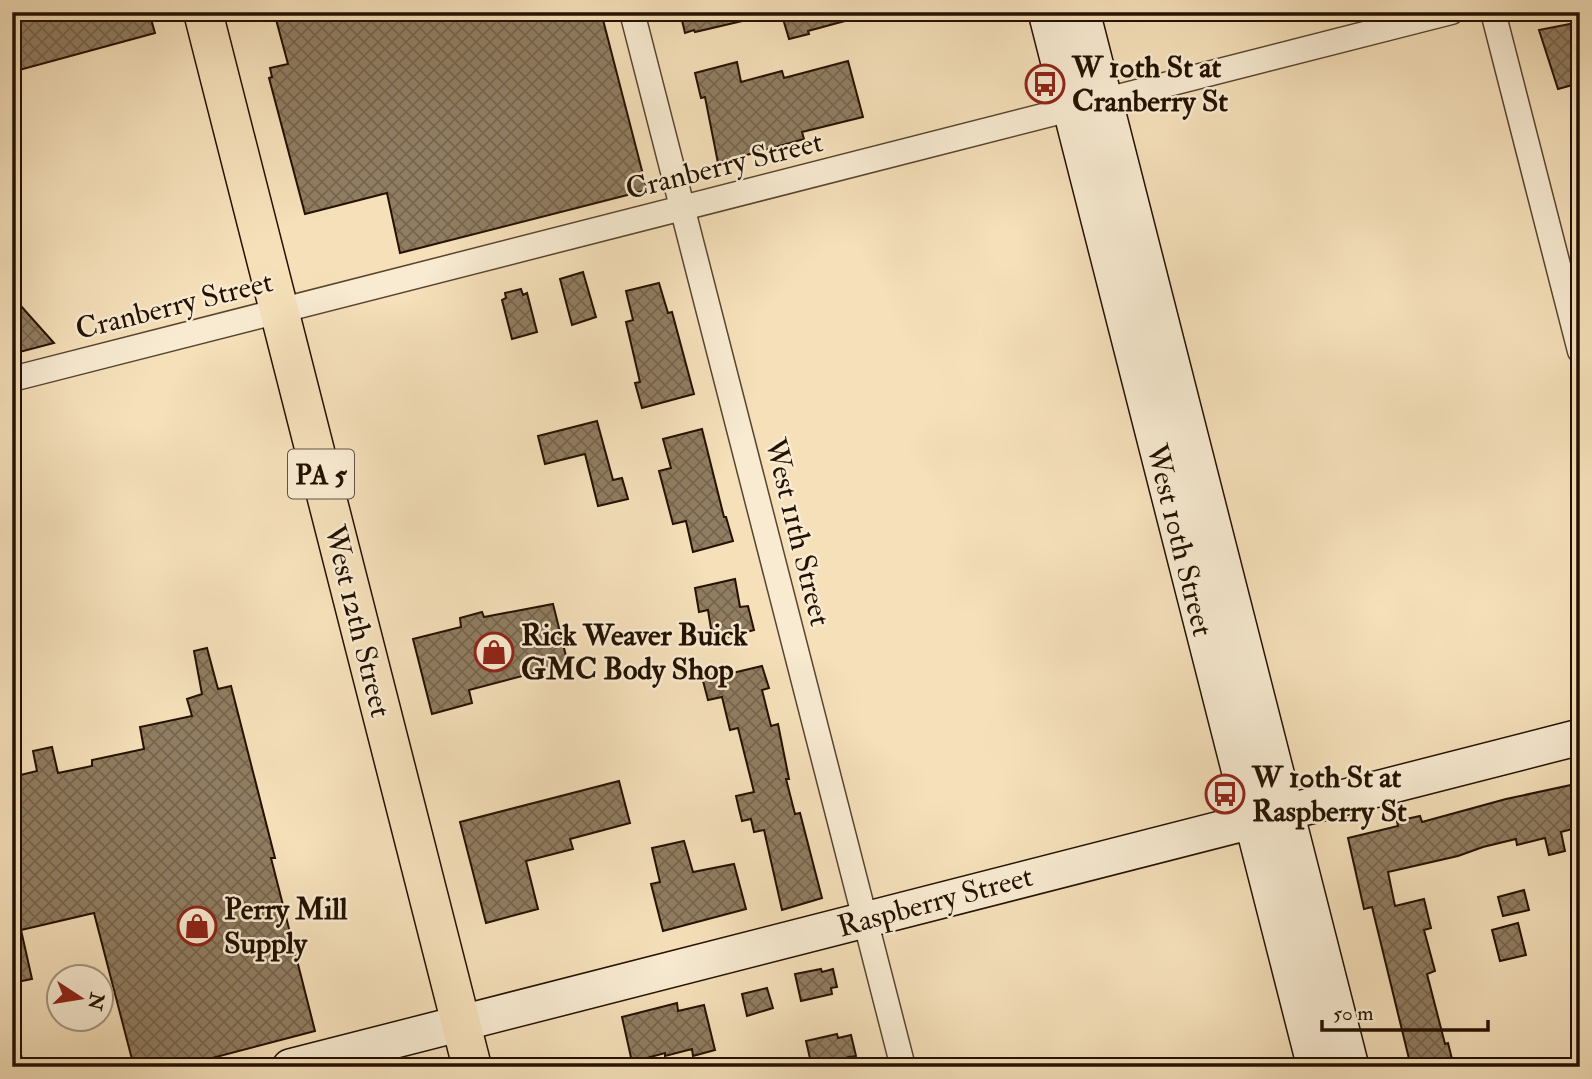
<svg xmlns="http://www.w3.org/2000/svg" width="1592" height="1079" viewBox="0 0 1592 1079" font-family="'IM FELL Double Pica',serif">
<defs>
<pattern id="building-cross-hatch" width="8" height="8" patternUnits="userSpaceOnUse" patternTransform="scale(1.75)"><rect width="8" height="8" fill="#917d61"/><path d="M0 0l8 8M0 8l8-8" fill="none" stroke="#76654e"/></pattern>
</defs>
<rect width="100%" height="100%" fill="#f5e0ba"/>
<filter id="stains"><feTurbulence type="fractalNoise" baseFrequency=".00286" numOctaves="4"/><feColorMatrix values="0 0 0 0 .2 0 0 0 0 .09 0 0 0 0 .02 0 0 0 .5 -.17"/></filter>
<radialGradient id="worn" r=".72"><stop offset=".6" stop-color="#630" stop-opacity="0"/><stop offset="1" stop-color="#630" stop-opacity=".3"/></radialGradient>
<path fill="url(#building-cross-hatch)" stroke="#241100" stroke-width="2" d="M12,12H149L155,33L12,72Z
M274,12H601L647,190L400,253L387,193L305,214L269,78L272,77L270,68L288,64Z
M680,12H750L751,19L695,32L694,30L685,33Z
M781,12H855L856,18L808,31L809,34L789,39Z
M1580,22V83L1558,89L1539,30Z
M848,61L863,117L802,132L804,139L718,163L705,97L701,98L695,73L737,62L741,82L782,71L784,78Z
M583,272L596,317L572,325L560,279Z
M659,283L668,313L672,312L694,394L642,408L635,383L640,382L626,322L633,320L626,291Z
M521,289L523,295L527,293L537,332L512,339L502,300L506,298L505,293Z
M12,296L54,343L12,354Z
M597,421L613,480L622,478L628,499L598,506L585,454L545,464L538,436Z
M702,429L724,517H726L733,541L693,552L686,521L673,524L659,471L671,468L663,439Z
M735,579L740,607L748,606L754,630L713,641L708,610L699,612L695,588Z
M553,604L568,664L469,690L472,703L432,714L413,639L461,627L460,618L482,612L484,617Z
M207,648L218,689L231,686L275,858H271L315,1031L178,1067H134L94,913L21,930L32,979L12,983V777L37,771L33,751L52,747L58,773L92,766V760L144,749L140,727L192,716L187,699L202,694L194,651Z
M762,666L769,688L762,690L771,726L778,724L789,779H786L795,814L800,813L822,898L782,910L764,830L754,832L751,819L742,821L739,809L736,796L754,792L738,728L730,730L722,697L708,700L702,677L723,672L724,675Z
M619,781L630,823L570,839L573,849L526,861L538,909L486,923L460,822Z
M1580,783V827L1561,832L1565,851L1549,855L1545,838L1517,845L1516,839L1483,847L1458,856L1388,872L1395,906L1424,899L1431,928L1424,930L1435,971L1427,974L1445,1044L1448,1043L1454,1067H1411L1372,907L1364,909L1348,838L1398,826L1397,821L1420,816L1422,822L1506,799Z
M684,841L693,872L734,864L746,909L663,931L651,884L660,882L652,848Z
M1524,890L1529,910L1503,916L1498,897Z
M1518,923L1526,955L1500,961L1492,930Z
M821,969L822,972L833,969L837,987L831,988L832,994L801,1001L795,974Z
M767,988L773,1008L747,1016L742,994Z
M677,1003L678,1011L704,1005L715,1050L693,1056L692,1049L665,1056V1053L632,1062L622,1017Z
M837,1034L838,1038L851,1035L856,1056L848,1057L849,1060L812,1067L806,1041Z"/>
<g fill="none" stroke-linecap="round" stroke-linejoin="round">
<defs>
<path id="lane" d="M15,1057L17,1067"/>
<path id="street" d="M632,12L903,1067
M1493,12L1580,351
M12,379L1451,12"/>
<path id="secondary" d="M1046,12L1315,1067
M1082,12L1351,1067
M290,1067L1580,737"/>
<path id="primary" d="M203,12L472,1067"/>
</defs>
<use href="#lane" stroke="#58452e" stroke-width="15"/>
<use href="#street" stroke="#58452e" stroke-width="27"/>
<use href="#secondary" stroke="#241100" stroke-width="38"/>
<use href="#primary" stroke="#241100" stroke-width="41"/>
<use href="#lane" stroke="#f8ebd2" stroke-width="12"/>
<use href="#street" stroke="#f8ebd2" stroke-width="24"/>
<use href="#secondary" stroke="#f8ebd2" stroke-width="35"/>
<use href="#primary" stroke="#f5e0ba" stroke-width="38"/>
</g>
<defs>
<symbol id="bus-ring" viewBox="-11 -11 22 22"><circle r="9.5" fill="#f8ebd2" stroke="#8f2418" stroke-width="1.5"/><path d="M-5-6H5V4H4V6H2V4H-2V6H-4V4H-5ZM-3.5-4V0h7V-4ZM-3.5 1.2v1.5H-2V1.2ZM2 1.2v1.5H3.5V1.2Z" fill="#8f2418"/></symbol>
<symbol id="shop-ring" viewBox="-11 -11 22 22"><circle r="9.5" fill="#f8ebd2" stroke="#8f2418" stroke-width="1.5"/><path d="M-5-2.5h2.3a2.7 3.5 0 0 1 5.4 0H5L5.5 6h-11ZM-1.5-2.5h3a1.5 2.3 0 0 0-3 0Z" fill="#8f2418"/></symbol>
</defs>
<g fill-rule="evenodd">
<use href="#bus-ring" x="1023" y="62" width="44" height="44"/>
<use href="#shop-ring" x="472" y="630" width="44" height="44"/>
<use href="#bus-ring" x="1203" y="772" width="44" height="44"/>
<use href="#shop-ring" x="175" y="904" width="44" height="44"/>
</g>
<g text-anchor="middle" stroke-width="5" stroke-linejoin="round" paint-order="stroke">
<rect fill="#f8ebd2" stroke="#64523f" stroke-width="2" x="288" y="449.5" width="66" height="49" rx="5"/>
<g font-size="28" font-weight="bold" fill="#241100">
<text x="321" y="484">PA 5</text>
</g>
<g font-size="30" font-weight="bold" fill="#241100" stroke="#f8ebd2" text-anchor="start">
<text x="1072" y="77">W 10th St at<tspan x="1072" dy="34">Cranberry St</tspan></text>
<text x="521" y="645">Rick Weaver Buick<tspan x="521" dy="34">GMC Body Shop</tspan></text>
<text x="1252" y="787">W 10th St at<tspan x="1252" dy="34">Raspberry St</tspan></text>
<text x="224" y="919">Perry Mill<tspan x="224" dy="34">Supply</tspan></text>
</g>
<g font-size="30" fill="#241100" stroke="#f8ebd2">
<text transform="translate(724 165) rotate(-14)" y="10">Cranberry Street</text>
<text transform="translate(174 305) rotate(-14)" y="10">Cranberry Street</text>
<text transform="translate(798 532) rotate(76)" y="10">West 11th Street</text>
<text transform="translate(1180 540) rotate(76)" y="10">West 10th Street</text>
<text transform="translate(358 621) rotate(76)" y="10">West 12th Street</text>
<text transform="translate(935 901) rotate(-15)" y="10">Raspberry Street</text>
</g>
</g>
<rect width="1592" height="1079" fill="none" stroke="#f5e0ba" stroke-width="42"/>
<rect x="14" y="14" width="1564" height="1051" fill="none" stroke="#241100" stroke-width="3.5"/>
<rect x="21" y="21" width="1550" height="1037" fill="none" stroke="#241100" stroke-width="2"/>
<g transform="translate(80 998) rotate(102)"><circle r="33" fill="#f8ebd2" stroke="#a3947e" stroke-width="2"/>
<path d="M0-5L12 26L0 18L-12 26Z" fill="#8f2418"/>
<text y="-10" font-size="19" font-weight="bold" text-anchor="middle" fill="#241100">N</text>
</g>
<path d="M1322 1020v10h166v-10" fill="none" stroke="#241100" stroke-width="3.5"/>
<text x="1333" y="1020" font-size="21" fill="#241100" stroke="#f8ebd2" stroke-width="5" paint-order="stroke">50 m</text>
<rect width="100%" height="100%" filter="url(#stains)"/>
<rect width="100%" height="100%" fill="url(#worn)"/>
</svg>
